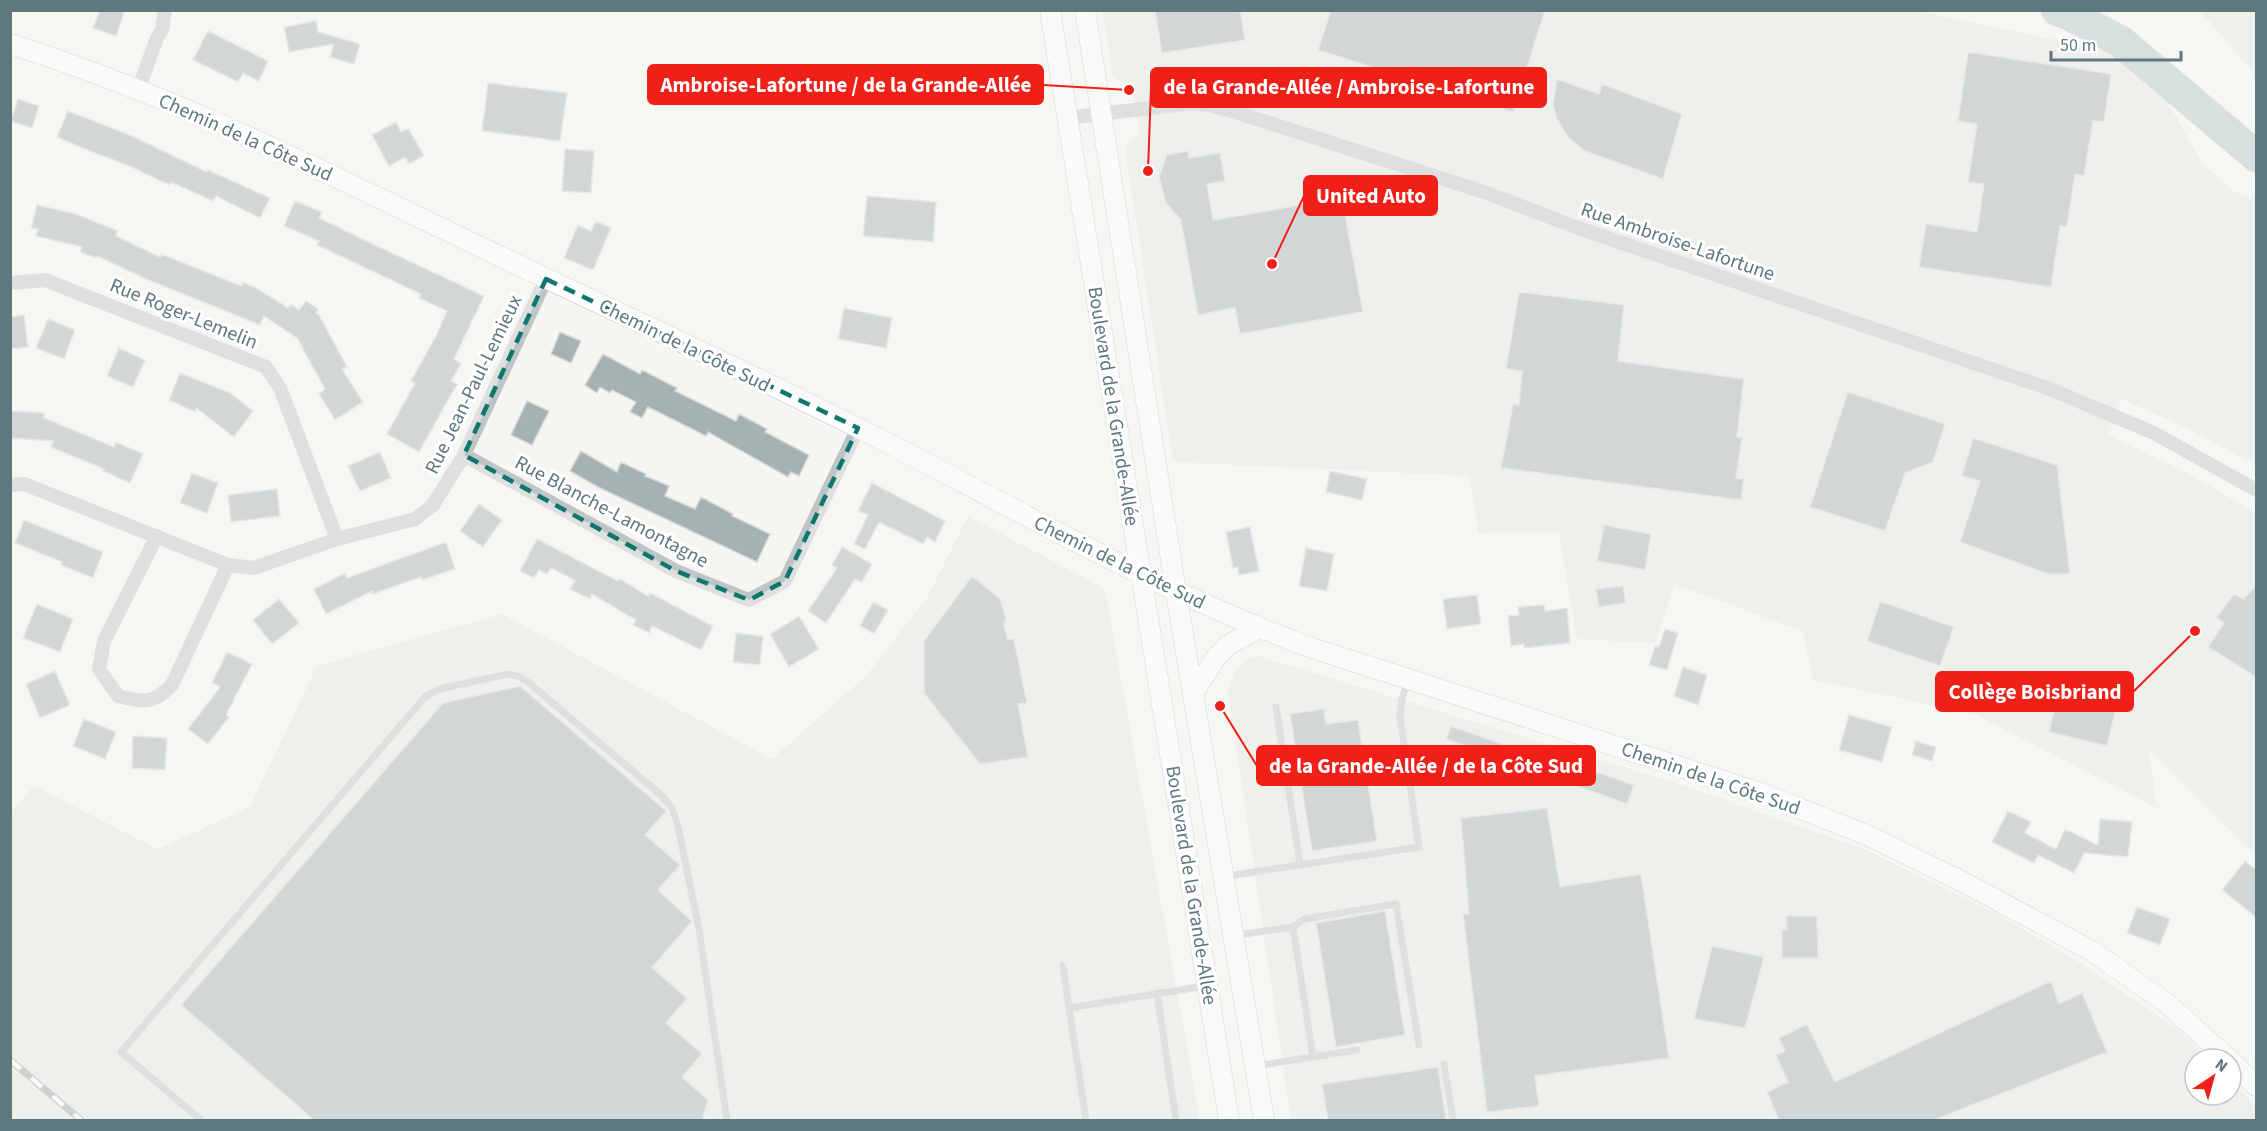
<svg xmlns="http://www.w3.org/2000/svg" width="2267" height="1131" viewBox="0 0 2267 1131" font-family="'Source Sans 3',sans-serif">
<rect width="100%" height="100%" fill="#f6f5f2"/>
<path fill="#e6e7e5" d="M1911,10L2114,52L2165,97L2201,162L2233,191L2256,199V465L2181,425L2121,399L2109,435L2191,475L2256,513V856L2148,749L2157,808L1975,714L1813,680L1803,631L1674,584L1656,643L1577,639L1559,532L1478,533L1470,476L1173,462L1125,148L1140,132L1131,87L1113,77L1103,11Z
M2200,11H2256V77L2224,38Z
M968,516L1105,589L1200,1120H11V812L34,786L158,849L250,807L317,666L502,614L772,759L866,676L927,598Z
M1258,656L1676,783L1866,850L1997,914L2082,964L2178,1030L2211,1059H2195V1095H2231V1080L2256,1107V1120H1291L1228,691L1234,673L1246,659Z"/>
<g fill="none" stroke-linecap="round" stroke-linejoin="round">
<path stroke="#b4c6c8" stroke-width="32" d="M2057,10L2066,13L2120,41L2256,156"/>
</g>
<path fill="#a4b2b4" stroke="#d7d7d5" stroke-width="1.5" d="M100,10H125L116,36L93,28Z
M1155,10H1240L1245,40L1162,53Z
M1331,10H1545L1513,112L1318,50Z
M316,21L318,32L360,44L354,64L330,57L334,44L289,52L284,27Z
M208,31L268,61L259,81L243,73L238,82L193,60Z
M1968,52L2111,74L2104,122L2093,121L2084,176L2075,174L2067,227L2060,226L2051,287L1919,267L1926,224L1977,232L1984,184L1968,182L1977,124L1958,121Z
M1557,79L1599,94L1602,84L1682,114L1663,179L1585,151L1568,137L1557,119L1553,105Z
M488,83L567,93L560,141L482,131Z
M18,99L39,106L32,128L11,121Z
M68,111L132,136L207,172L208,170L270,198L260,218L216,196L213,201L171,182L169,185L134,168L80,147L57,137Z
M396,122L401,132L408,128L424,156L409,164L405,157L389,166L372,135Z
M565,149L594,151L591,193L562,191Z
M1188,151L1189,158L1220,153L1225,181L1207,184L1213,220L1342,198L1363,312L1240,334L1235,308L1198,315L1181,220L1166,203L1159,177L1167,155Z
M867,196L936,202L933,242L863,236Z
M295,201L322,212L319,218L362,239L484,296L454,359L461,364L451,381L457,384L419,452L387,434L415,383L411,381L436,336L447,311L419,298L421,294L317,245L319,241L284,226Z
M37,205L76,214L118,231L116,236L160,257L161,254L241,286L243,282L258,289L288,308L291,304L299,310L306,301L318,309L316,313L319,315L347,367L342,369L363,402L335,420L319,394L325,389L297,338L264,316L260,325L144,278L97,256L96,258L80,252L82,247L36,236L38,229L31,228Z
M596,221L611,228L593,270L564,258L578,225L591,231Z
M1519,292L1624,305L1618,361L1744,379L1737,437L1742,438L1736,478L1744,479L1741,500L1501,468L1513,404L1519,405L1522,371L1506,369Z
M844,308L892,318L886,348L838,339Z
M24,315L28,347L10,349V317Z
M48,319L75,330L64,359L36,348Z
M560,332L581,341L571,363L551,354Z
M119,348L145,360L133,387L107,376Z
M603,354L640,374L642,370L677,388L675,391L736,421L739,414L767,429L765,432L809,455L799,476L791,472L788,477L708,432L706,436L648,407L642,418L630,412L636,402L612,390L610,393L600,387L597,393L585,385Z
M180,373L230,393L253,411L234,437L196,408L195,412L169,400Z
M1848,392L1945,424L1933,462L1905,473L1885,531L1810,507Z
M527,401L549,411L532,445L511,435Z
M10,411L44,413V418L114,447L116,442L143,454L130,483L103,471L104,469L51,447L54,441L10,438Z
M1973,438L2057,465L2070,574H2048L1960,542L1980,481L1962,476Z
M581,451L617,472L621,462L646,474L645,476L669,486L665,496L695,509L701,497L733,514L732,516L770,534L757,562L598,487L570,471Z
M380,452L391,478L360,491L348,466Z
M1330,471L1367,479L1362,500L1326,492Z
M192,473L218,483L207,513L180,503Z
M872,483L945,521L935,542L927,537L923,544L879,522L865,549L854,544L868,515L858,511Z
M277,489L280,516L231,522L228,495Z
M479,504L502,520L483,547L460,531Z
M24,520L103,552L93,578L61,565L62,562L15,543Z
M1604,525L1651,534L1645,570L1597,561Z
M1250,527L1259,571L1239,575L1238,567L1233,568L1226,532Z
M537,539L618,581L620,579L648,596L650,593L713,626L701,650L652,626L649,633L633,625L636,620L592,594L590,599L570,589L575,580L551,568L547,574L539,570L534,578L520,571Z
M446,542L455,569L422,580L421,577L373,594L372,591L326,614L314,589L345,573L347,578Z
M842,547L872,564L862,582L855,579L826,623L808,611L837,568L832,565Z
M1306,548L1334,554L1327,591L1299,586Z
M972,576L1000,599L1006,618L1004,626L1008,639H1014L1027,703L1018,704L1028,757L980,764L924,693V641Z
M1623,586L1626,603L1599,607L1596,589Z
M2256,586V677L2208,647L2224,623L2216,618L2234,594L2243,599Z
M1477,595L1481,624L1447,629L1443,599Z
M279,599L299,623L272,644L253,620Z
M1880,601L1954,627L1940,666L1867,641Z
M873,602L888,610L874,634L860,626Z
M37,604L73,619L60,652L23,638Z
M1544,605L1545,611L1567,608L1570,643L1524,648V644L1511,646L1508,616L1519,615L1518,607Z
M799,616L819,649L789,667L770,634Z
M1665,629L1678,633L1667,670L1649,665L1655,646L1659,647Z
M736,633L763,636L760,665L733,662Z
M227,652L252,664L226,715L229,717L208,744L188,729L220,687L212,683Z
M1683,667L1707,675L1698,705L1674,696Z
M55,671L70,705L40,718L26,684Z
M520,686L666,811L645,835L680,865L658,890L692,921L652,968L687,998L666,1023L702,1054L682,1077L708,1100L702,1120H314L181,1005L443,703Z
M2059,690L2117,704L2107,746L2049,732Z
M1324,709L1326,724L1358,720L1377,841L1312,851L1290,714Z
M1849,715L1892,727L1882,762L1839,750Z
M84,719L116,732L105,759L73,746Z
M1451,726L1522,751L1524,746L1634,785L1627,804L1446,739Z
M133,736L167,738L165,770L132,768Z
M1916,741L1936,747L1932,761L1912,755Z
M1547,808L1560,887L1641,874L1669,1058L1535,1076L1539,1106L1487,1112L1463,914H1469L1461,818Z
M2008,811L2031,822L2025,833L2056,849L2065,829L2098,845L2100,819L2132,822L2128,857L2084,853L2074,873L2038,855L2034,863L1992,842Z
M2245,861L2256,870V917L2222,890Z
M2137,907L2170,919L2160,945L2127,933Z
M1385,911L1405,1035L1336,1047L1316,923Z
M1786,916H1817L1818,958H1782V930H1787Z
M1712,946L1764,957L1745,1028L1694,1019Z
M2051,981L2059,1004L2082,993L2107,1052L1934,1120H1779L1767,1092L1788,1082L1776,1055L1785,1051L1779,1038L1807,1024L1835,1082Z
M1438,1067L1446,1120H1328L1322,1084Z"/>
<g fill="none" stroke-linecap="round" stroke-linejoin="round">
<defs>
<path id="secondary" d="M1050,10L1229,1120
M1085,10L1176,592L1264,1120
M10,44C176,96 331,175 487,250C619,314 754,374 884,441C1025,514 1163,593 1312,648L1761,793L1869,836L1961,881L2092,951L2165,1002L2229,1059
M1194,692L1215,659L1228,645L1259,628
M2231,1061L2256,1086"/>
</defs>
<use href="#secondary" stroke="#b0b9bc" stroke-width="21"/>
<path stroke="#bec5c7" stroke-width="7" d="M1276,707L1300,864
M1227,876L1419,847L1400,717L1402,699L1408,680
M1293,927L1304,919L1396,904L1419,1045
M1236,935L1293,927L1313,1057
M1063,966L1069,1008
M1157,993L1176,1120
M1444,1064L1453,1120
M1256,1066L1357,1050
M201,1120L121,1052L425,697L439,689L508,674L518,676L528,682L661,795L672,808L678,826L699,929L727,1120
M1086,1120L1069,1008L1205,986"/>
<path stroke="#bec5c7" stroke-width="14" d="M138,90L157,38L162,30L165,10
M1067,118L1192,103L1209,105L1232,111L1487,193L1578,228L2050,389L2154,433L2256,490
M10,283L45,280L266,367L280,388L337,539
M464,455L676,571L749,600L785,581L858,428
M10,485L24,484L228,565L254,568L337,539L415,519L433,505L464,455L546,279
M157,536L104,641L99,669L118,696C144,702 152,705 172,685L228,565"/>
<use href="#secondary" stroke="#fff" stroke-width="20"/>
<defs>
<path id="rail" d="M10,1060L81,1120"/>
</defs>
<use href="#rail" stroke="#9da8ab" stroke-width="7"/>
<use href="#rail" stroke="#fff" stroke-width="4.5" stroke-dasharray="14" stroke-linecap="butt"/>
</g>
<path d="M0 0H2267V1131H0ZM546,279L858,428L785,581L749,600L676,571L464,455Z" fill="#f6f5f2" fill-opacity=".55" fill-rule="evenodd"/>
<path fill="none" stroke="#0f766e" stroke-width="4.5" stroke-dasharray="12 8" stroke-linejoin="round" d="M546,279L858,428L785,581L749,600L676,571L464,455Z"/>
<g text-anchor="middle" stroke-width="6" stroke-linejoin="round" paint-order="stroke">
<g font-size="20" fill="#5e787f" stroke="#fff">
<text transform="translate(246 137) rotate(24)" y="7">Chemin de la Côte Sud</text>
<text transform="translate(1678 241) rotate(19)" y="7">Rue Ambroise-Lafortune</text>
<text transform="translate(184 313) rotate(22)" y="7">Rue Roger-Lemelin</text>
<text transform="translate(685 345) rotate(26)" y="7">Chemin de la Côte Sud</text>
<text transform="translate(473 384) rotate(-64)" y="7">Rue Jean-Paul-Lemieux</text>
<text transform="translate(1114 406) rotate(81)" y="7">Boulevard de la Grande-Allée</text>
<text transform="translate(612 511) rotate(28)" y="7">Rue Blanche-Lamontagne</text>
<text transform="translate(1120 562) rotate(26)" y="7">Chemin de la Côte Sud</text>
<text transform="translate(1711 778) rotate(19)" y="7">Chemin de la Côte Sud</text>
<text transform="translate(1192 885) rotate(81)" y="7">Boulevard de la Grande-Allée</text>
</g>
</g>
<path fill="none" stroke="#f01f18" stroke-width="2" d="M1129 90L1043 85M1148 171L1151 87M1272 264L1304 196M2195 631L2133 692M1220 706L1257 766"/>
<g fill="#f01f18" stroke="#fff" stroke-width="2">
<circle cx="1129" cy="90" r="6"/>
<circle cx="1148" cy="171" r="6"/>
<circle cx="1272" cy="264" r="6"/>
<circle cx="2195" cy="631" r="6"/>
<circle cx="1220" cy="706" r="6"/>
</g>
<g fill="#f01f18" stroke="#f01f18" stroke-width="2">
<rect x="648" y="65" width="395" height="39" rx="6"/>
<rect x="1151" y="68" width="395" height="39" rx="6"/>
<rect x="1304" y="176" width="133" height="39" rx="6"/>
<rect x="1936" y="672" width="197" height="39" rx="6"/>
<rect x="1257" y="746" width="338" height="39" rx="6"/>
</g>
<g font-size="21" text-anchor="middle" font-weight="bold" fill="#fff">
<text x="846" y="92">Ambroise-Lafortune / de la Grande-Allée</text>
<text x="1349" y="94">de la Grande-Allée / Ambroise-Lafortune</text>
<text x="1371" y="203">United Auto</text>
<text x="2035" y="699">Collège Boisbriand</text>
<text x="1426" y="773">de la Grande-Allée / de la Côte Sud</text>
</g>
<rect width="2267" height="1131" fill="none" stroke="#5e787f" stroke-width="24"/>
<g transform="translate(2213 1077) rotate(36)"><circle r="28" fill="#ffffff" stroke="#bfc9cc" stroke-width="1.5"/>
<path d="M0-4.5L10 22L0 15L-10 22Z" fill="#f01f18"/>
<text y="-9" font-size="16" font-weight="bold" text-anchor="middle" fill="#5e787f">N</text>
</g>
<path d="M2051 51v9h130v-9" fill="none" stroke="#5e787f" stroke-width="3"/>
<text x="2060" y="51" font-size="18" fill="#5e787f" stroke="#ffffff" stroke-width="4.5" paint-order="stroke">50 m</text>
</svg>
